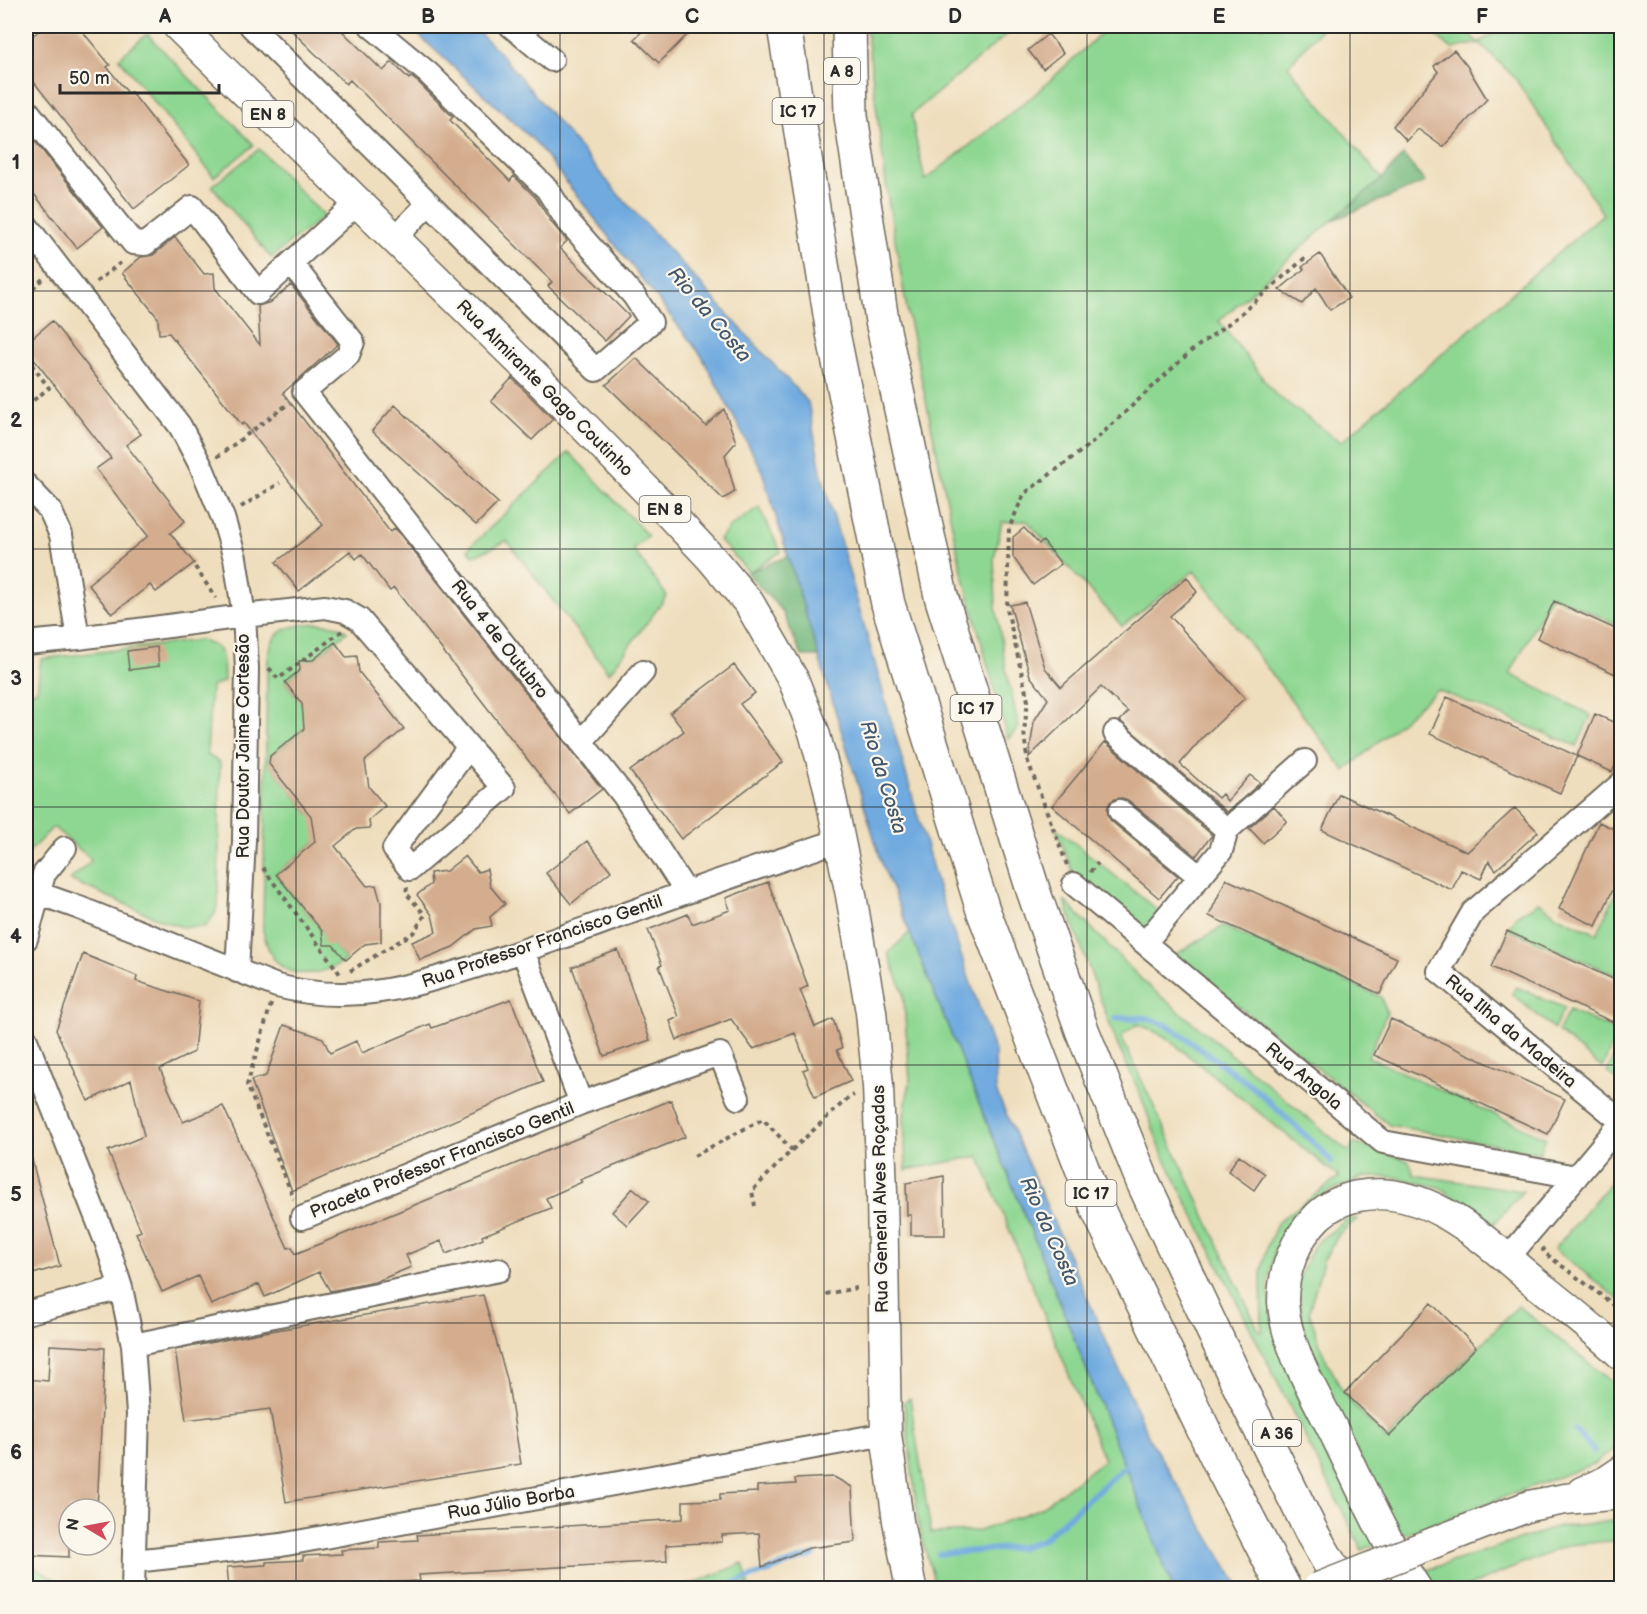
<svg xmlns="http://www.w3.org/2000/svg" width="1647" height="1614" viewBox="0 0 1647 1614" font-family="'Balsamiq Sans',sans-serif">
<rect width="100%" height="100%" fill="#fbf7ec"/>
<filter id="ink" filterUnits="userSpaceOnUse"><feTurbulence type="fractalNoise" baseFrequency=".0167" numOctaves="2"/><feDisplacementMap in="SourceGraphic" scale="12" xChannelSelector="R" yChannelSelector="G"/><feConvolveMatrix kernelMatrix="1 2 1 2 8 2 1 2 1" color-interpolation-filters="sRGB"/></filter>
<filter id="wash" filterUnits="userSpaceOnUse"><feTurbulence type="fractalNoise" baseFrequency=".008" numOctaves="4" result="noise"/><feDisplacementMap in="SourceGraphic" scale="24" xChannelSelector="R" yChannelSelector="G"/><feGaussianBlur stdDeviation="1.35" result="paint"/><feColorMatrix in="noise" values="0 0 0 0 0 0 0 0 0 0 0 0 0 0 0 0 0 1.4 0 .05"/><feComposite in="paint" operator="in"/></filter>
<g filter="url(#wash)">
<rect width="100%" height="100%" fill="#efdebd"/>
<path fill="#8ed792" stroke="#5c815e" stroke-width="1.5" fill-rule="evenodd" d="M866,26H1017L912,114L915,136L925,180L1034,95L1109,26H1324L1288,66L1382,179L1331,221L1219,321L1275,394L1341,442L1603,214L1515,78L1479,43L1452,49L1425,26H1463L1478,43L1506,26H1608L1621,39L1622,569L1619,574L1621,576V626L1551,595L1510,674L1591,715L1577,746L1437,690L1345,771L1194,571L1122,626L1027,521L1002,522L994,558L996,607L1006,670L1019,727L1008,739L961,568L907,310L888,199Z
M147,34L254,145L214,177L119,58Z
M259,149L324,216L271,258L212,186Z
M569,452L648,536L633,549L667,596L609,673L507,541L474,556L468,549Z
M759,507L781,552L749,572L719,540L730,527Z
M317,623C328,624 338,624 347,632L285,682L315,720L270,756L269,763L325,834L276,874L346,960C325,975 289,982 273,957C267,949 265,939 263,930L267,672C269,631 279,627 317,623Z
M200,640C226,647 223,657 224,681L211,687L207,755L220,762L218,902L215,914L205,927H182L166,922L70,880L92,860L53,827L26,855V694L37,690L41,659Z
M1055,827L1162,914L1146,931L1074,875Z
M1621,881V977L1507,929L1516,916L1539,902L1556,915L1597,934Z
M1064,900L1145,983L1349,1152L1353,1143L1409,1161L1414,1175L1523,1191L1493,1225L1439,1187L1393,1177H1364L1328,1192L1310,1204L1284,1230L1275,1249L1268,1283L1273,1329L1376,1544L1362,1550L1162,1153L1139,1091L1117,1044ZM1138,1024L1164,1036L1339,1177L1278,1222L1267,1247L1261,1273L1262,1332L1259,1331L1121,1036Z
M1223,926L1381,997L1387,1013L1368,1057L1546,1138L1540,1153L1389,1125L1281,1039L1173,956Z
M910,932L1057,1295L1173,1588H940L934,1581L919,1528L904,1402L910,1398L931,1533L979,1531L1039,1509L1104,1460L979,1156L906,1170L904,1115L910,1080L903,992L888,953Z
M1516,987L1564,1008L1554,1029L1512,994Z
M1569,1010L1618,1032L1602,1068L1558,1032Z
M1621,1040V1083L1607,1072Z
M1621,1170V1301L1554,1249Z
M1349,1218L1357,1219L1339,1234L1323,1261L1309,1312L1323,1353L1344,1394L1387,1440L1518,1306L1618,1387L1621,1394V1444L1596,1463L1399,1536L1310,1357L1300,1308L1297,1281L1315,1244Z
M1621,1520V1540L1568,1545L1465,1588H1436L1424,1571L1558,1527Z
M26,1562L70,1588H26Z
M743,1563L749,1585L739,1588H682Z
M474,1584L565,1588H454Z"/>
<path fill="#72b87c" stroke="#4e7254" stroke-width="1.5" d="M1403,155L1425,182L1331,221L1382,179Z
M788,556L819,656H802L782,611L747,573Z"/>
<path fill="#6faadf" stroke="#4d6a85" stroke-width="1.5" d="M409,26H472L498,51L618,194L808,402L822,476L940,894L995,1053L996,1091L1150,1440L1240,1588H1173L1057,1295L883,867L762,471L701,355L535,142Z"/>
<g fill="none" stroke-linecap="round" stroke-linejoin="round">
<path stroke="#6faadf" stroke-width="6" d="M1115,1018H1147L1169,1026L1253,1087L1316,1145L1331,1161
M1575,1430L1594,1451
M939,1554L1022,1547L1042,1540L1130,1462
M26,1579L42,1588
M720,1588L814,1555"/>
</g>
<g id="blocks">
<path fill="#d4ad8f" d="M45,26H78L110,65L107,67L128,93L131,92L189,165L134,209L26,72V41Z
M287,26H337L383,71L392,62L409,79L411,77L419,83L453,117L450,120L510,181L514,176L536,198L551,222L567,241L560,248L629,316L605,341L548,286L552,282L350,80L346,84Z
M648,26H696L659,63L634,39Z
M1048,34L1063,53L1043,69L1028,50Z
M1454,50L1467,66L1487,99L1443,147L1418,129L1407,141L1393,126L1438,72L1434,66Z
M26,130L103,227L77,248L26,184Z
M175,237L204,274L214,273L215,288L260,345L258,306L271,302L291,285L338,344L283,393L390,532L395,528L602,789L570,814L394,588L390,591L362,554L356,559L350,551L299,591L276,562L323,525L244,423L242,425L169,333L159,334L158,318L122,273L141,257L153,255Z
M1320,254L1349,298L1330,310L1316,288L1302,304L1279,290L1304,269L1302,267Z
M52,321L141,434L126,445L185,521L170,533L194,563L156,592L150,585L112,614L88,584L148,536L96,469L111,458L26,349V343Z
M636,358L706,426L724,409L736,442L725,455L735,492L723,499L606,385Z
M512,378L553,419L532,440L491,401Z
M395,405L498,503L476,525L372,431Z
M1024,528L1039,544L1043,541L1061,564L1033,585L1013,557V537Z
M1187,577L1197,592L1170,616L1245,698L1203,737L1180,764L1218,798L1222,794L1227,801L1250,775L1260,783L1227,812L1120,721L1128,712L1101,687L1029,757L1034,721L1048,699L1030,676L1010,605L1025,602L1045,668L1061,687Z
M1554,601L1622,632V677L1537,638Z
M335,642L346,657L357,656L359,672L404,729L365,761L369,787L385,806L369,820L370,828L356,829L335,846L367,886L376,885L381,903V942L365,944L346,960L333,945H324L322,931L276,874L315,842L311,816L269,764L270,756L304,729L302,704L285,682L300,670L299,661L313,660Z
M157,647L159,666L129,670L127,651Z
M734,665L755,693L740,704L783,762L681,839L630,771L684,731L670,713Z
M1447,697L1577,756L1560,793L1430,734Z
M1595,714L1622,726V752L1612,772L1577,756Z
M1105,742L1212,835L1196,856L1129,801L1122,798L1115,799L1110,802L1107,809L1108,816L1111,821L1178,876L1159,898L1052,806Z
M1339,794L1467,852L1515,808L1538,832L1496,870L1489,861L1481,879L1461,870L1452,890L1322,830Z
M1274,806L1287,821L1263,843L1249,828Z
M1599,822L1622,833V870L1596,926L1559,909Z
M587,841L611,871L571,904L546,873Z
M465,856L478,872L487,869L490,886L505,904L490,917L492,926L476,929L453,947L420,960L412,942L436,932L432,915L417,895L431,884L430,873L446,871Z
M1226,879L1397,958L1380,994L1209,916Z
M768,882L808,986L800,990L815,1027L833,1019L842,1048L837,1050L851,1081L815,1097L803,1070L808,1068L795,1033L753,1049L731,1019L677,1040L670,1021L679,1017L659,966L662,965L648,930L688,914L692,924L730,910L726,898Z
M1507,931L1622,983V1026L1491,967Z
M618,950L650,1040L604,1056L572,967Z
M83,954L137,976L136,981L199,1001L194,1052L160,1069L183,1122L223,1106L288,1248L292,1247L295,1254L671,1100L685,1137L580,1180L582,1182L546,1198L551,1208L482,1236L483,1239L446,1254L441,1241L406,1255L411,1267L375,1282L330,1291L319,1272L265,1297L259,1284L211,1305L198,1276L162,1292L136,1233L141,1231L108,1151L144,1136L131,1080L88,1101L56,1030Z
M511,999L543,1082L292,1191L251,1080L266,1076L284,1025L323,1038L330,1053L356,1041L362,1053L430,1024L432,1028Z
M1391,1019L1565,1099L1548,1134L1374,1055Z
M1239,1155L1265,1174L1254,1190L1228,1171Z
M31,1157L60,1266L26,1276V1158Z
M944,1176L945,1235H911V1215H907L906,1183Z
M633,1188L649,1201L627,1225L612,1212Z
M483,1295L507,1379L521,1464L286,1502L270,1409L186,1420L175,1350L259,1333Z
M1431,1303L1476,1347L1390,1436L1345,1393Z
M50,1345L105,1348L97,1509H69V1557L26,1555V1379L48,1381Z
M834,1477L852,1487L855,1542L809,1548L762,1567L759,1533L722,1535V1542L666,1545L667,1561L419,1575L420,1581L381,1583V1588H229L227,1567L266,1565V1562L303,1560V1556L342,1554L341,1550L379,1548V1542L418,1540L417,1535L683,1519V1501L720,1500V1494L757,1492V1486L796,1484L795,1479Z"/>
</g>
</g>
<g filter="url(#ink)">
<use href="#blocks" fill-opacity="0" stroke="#706a5e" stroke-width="1.5"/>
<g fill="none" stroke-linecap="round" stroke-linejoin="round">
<defs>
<path id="minor" d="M251,26L596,370L651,322L634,296L566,219L547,189L428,73L371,26
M511,26L552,60
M26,109L133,243L145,244L192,207L258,293L357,203
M26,225L180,426L202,468L223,518L235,558L244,616L247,668L244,841L237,971
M394,239L429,203
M291,263L353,342L348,355L304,392L624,796L686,892
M26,485L50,510L61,535L78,638
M26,643L78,638L244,616L325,607L345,611L359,619L504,788L410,869L394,849L468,748
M1115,733L1227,830
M581,742L643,672
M1622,783L1473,912L1439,971L1622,1122
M1120,811L1200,877
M1074,884L1383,1142L1576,1177
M26,889L77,907L277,986C351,1005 406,988 477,966C531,949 584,929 637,910C704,885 772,863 840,840
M26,939L44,874L65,848
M1145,943L1221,851L1227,830L1305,761
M523,951L581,1103
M26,1040L107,1244L121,1288L133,1345L138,1414L133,1588
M302,1218L581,1103L720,1054L738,1098
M1507,1259L1622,1122
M26,1313L121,1288
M133,1345L499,1270
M134,1561L281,1545L886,1434"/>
<path id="major" d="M178,26L541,382L661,505L711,558L749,603L793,679L814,732L828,784L851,895L871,1012L878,1086L882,1193L886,1434L898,1521L911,1588
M1582,1492L1607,1481L1622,1471
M1433,1543L1529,1506L1565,1499L1622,1494
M1416,1588C1384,1540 1360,1485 1334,1432C1315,1394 1285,1345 1283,1302C1283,1270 1295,1239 1318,1216C1329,1206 1343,1199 1358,1196C1426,1183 1483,1239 1531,1279C1562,1304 1593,1328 1622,1355"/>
<path id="highway" d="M784,26L833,333L888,604L983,910L1098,1210L1223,1470L1284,1588
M849,26L851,116L882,321L941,596L1033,890L1082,1030L1143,1182L1245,1398L1313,1535L1344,1588"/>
</defs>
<use href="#minor" stroke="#706a5e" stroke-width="26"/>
<use href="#major" stroke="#706a5e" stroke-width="33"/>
<use href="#highway" stroke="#706a5e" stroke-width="36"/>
<path stroke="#706a5e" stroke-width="4" stroke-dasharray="4.5 4.5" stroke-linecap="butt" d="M96,282L123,261
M26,294L43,279
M26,357L49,388L26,406
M217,457L288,404
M241,507L280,483
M195,567L216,598
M269,668L278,679L342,631
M1618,824L1622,826
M1067,865L1027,759L1024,731L1028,701L1007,609L1009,528L1024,494L1092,443L1190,352L1236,318L1305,258
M263,868L340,974
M1090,872L1098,863
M350,971L413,933L425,915L406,893L407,887
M271,1004L247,1085L294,1199
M792,1150L848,1098L854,1095
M694,1156L763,1119L792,1150L752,1191L755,1206
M1545,1248L1543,1250L1546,1254L1622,1311
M826,1294L861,1287"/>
<use href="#minor" stroke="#fff" stroke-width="22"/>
<use href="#major" stroke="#fff" stroke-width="30"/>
<use href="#highway" stroke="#fff" stroke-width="33"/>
<defs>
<path id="major-bridge" d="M1318,1588L1433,1543"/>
</defs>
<use href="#major-bridge" stroke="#706a5e" stroke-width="33" stroke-linecap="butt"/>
<use href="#major-bridge" stroke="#fff" stroke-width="30"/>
</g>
</g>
<path fill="none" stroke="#2b2b2b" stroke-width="1.5" stroke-opacity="0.55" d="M296,26V1588M560,26V1588M824,26V1588M1087,26V1588M1350,26V1588M26,291H1622M26,549H1622M26,807H1622M26,1065H1622M26,1323H1622"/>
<g text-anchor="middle" stroke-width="4.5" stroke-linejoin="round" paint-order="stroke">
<g fill="#fbf7ec" stroke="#696865" stroke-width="1.5">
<rect x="824" y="58" width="36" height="26" rx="4.5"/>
<rect x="772.5" y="98" width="51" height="26" rx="4.5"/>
<rect x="242.5" y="101" width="51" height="26" rx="4.5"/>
<rect x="639.5" y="496" width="51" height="26" rx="4.5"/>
<rect x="950.5" y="695" width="51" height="26" rx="4.5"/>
<rect x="1065.5" y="1180" width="51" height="26" rx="4.5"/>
<rect x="1253" y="1420" width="48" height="26" rx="4.5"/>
</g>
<g font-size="16" font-weight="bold" fill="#2b2b2b">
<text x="842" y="77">A 8</text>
<text x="798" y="117">IC 17</text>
<text x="268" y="120">EN 8</text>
<text x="665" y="515">EN 8</text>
<text x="976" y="714">IC 17</text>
<text x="1091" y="1199">IC 17</text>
<text x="1277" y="1439">A 36</text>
</g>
<g font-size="18" fill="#2b2b2b" stroke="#fbf7ec">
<text transform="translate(545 388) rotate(45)" y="6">Rua Almirante Gago Coutinho</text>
<text transform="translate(500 639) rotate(52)" y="6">Rua 4 de Outubro</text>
<text transform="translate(243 746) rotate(-90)" y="6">Rua Doutor Jaime Cortesão</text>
<text transform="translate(542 941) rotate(-19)" y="6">Rua Professor Francisco Gentil</text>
<text transform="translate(1511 1031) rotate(40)" y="6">Rua Ilha da Madeira</text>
<text transform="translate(1304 1076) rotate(40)" y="6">Rua Angola</text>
<text transform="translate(442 1160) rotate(-22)" y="6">Praceta Professor Francisco Gentil</text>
<text transform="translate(880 1199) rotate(-91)" y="6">Rua General Alves Roçadas</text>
<text transform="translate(511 1502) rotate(-10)" y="6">Rua Júlio Borba</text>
</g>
<g font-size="20" font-style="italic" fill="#43576a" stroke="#fbf7ec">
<text transform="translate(710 314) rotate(50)" y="7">Rio da Costa</text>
<text transform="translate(884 777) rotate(73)" y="7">Rio da Costa</text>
<text transform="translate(1050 1231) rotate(66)" y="7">Rio da Costa</text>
</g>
</g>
<rect width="1647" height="1614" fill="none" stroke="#fbf7ec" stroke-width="66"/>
<g transform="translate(87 1527) rotate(280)"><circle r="28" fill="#fbf7ec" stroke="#a8a59f" stroke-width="1.5"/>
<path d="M0-4.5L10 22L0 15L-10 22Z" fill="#d1495b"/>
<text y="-9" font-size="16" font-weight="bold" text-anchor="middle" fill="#2b2b2b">N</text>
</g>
<path d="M60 84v9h159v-9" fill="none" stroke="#2b2b2b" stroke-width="3"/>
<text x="69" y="84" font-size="18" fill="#2b2b2b" stroke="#fbf7ec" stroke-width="4.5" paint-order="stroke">50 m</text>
<rect x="33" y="33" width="1581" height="1548" fill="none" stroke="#2b2b2b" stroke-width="2"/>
<g font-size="20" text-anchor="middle" font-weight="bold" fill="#2b2b2b">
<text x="165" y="23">A</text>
<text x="428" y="23">B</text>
<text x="692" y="23">C</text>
<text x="955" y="23">D</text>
<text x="1219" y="23">E</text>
<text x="1482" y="23">F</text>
<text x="16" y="169">1</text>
<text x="16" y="427">2</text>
<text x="16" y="685">3</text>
<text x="16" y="943">4</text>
<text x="16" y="1201">5</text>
<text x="16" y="1459">6</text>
</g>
</svg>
